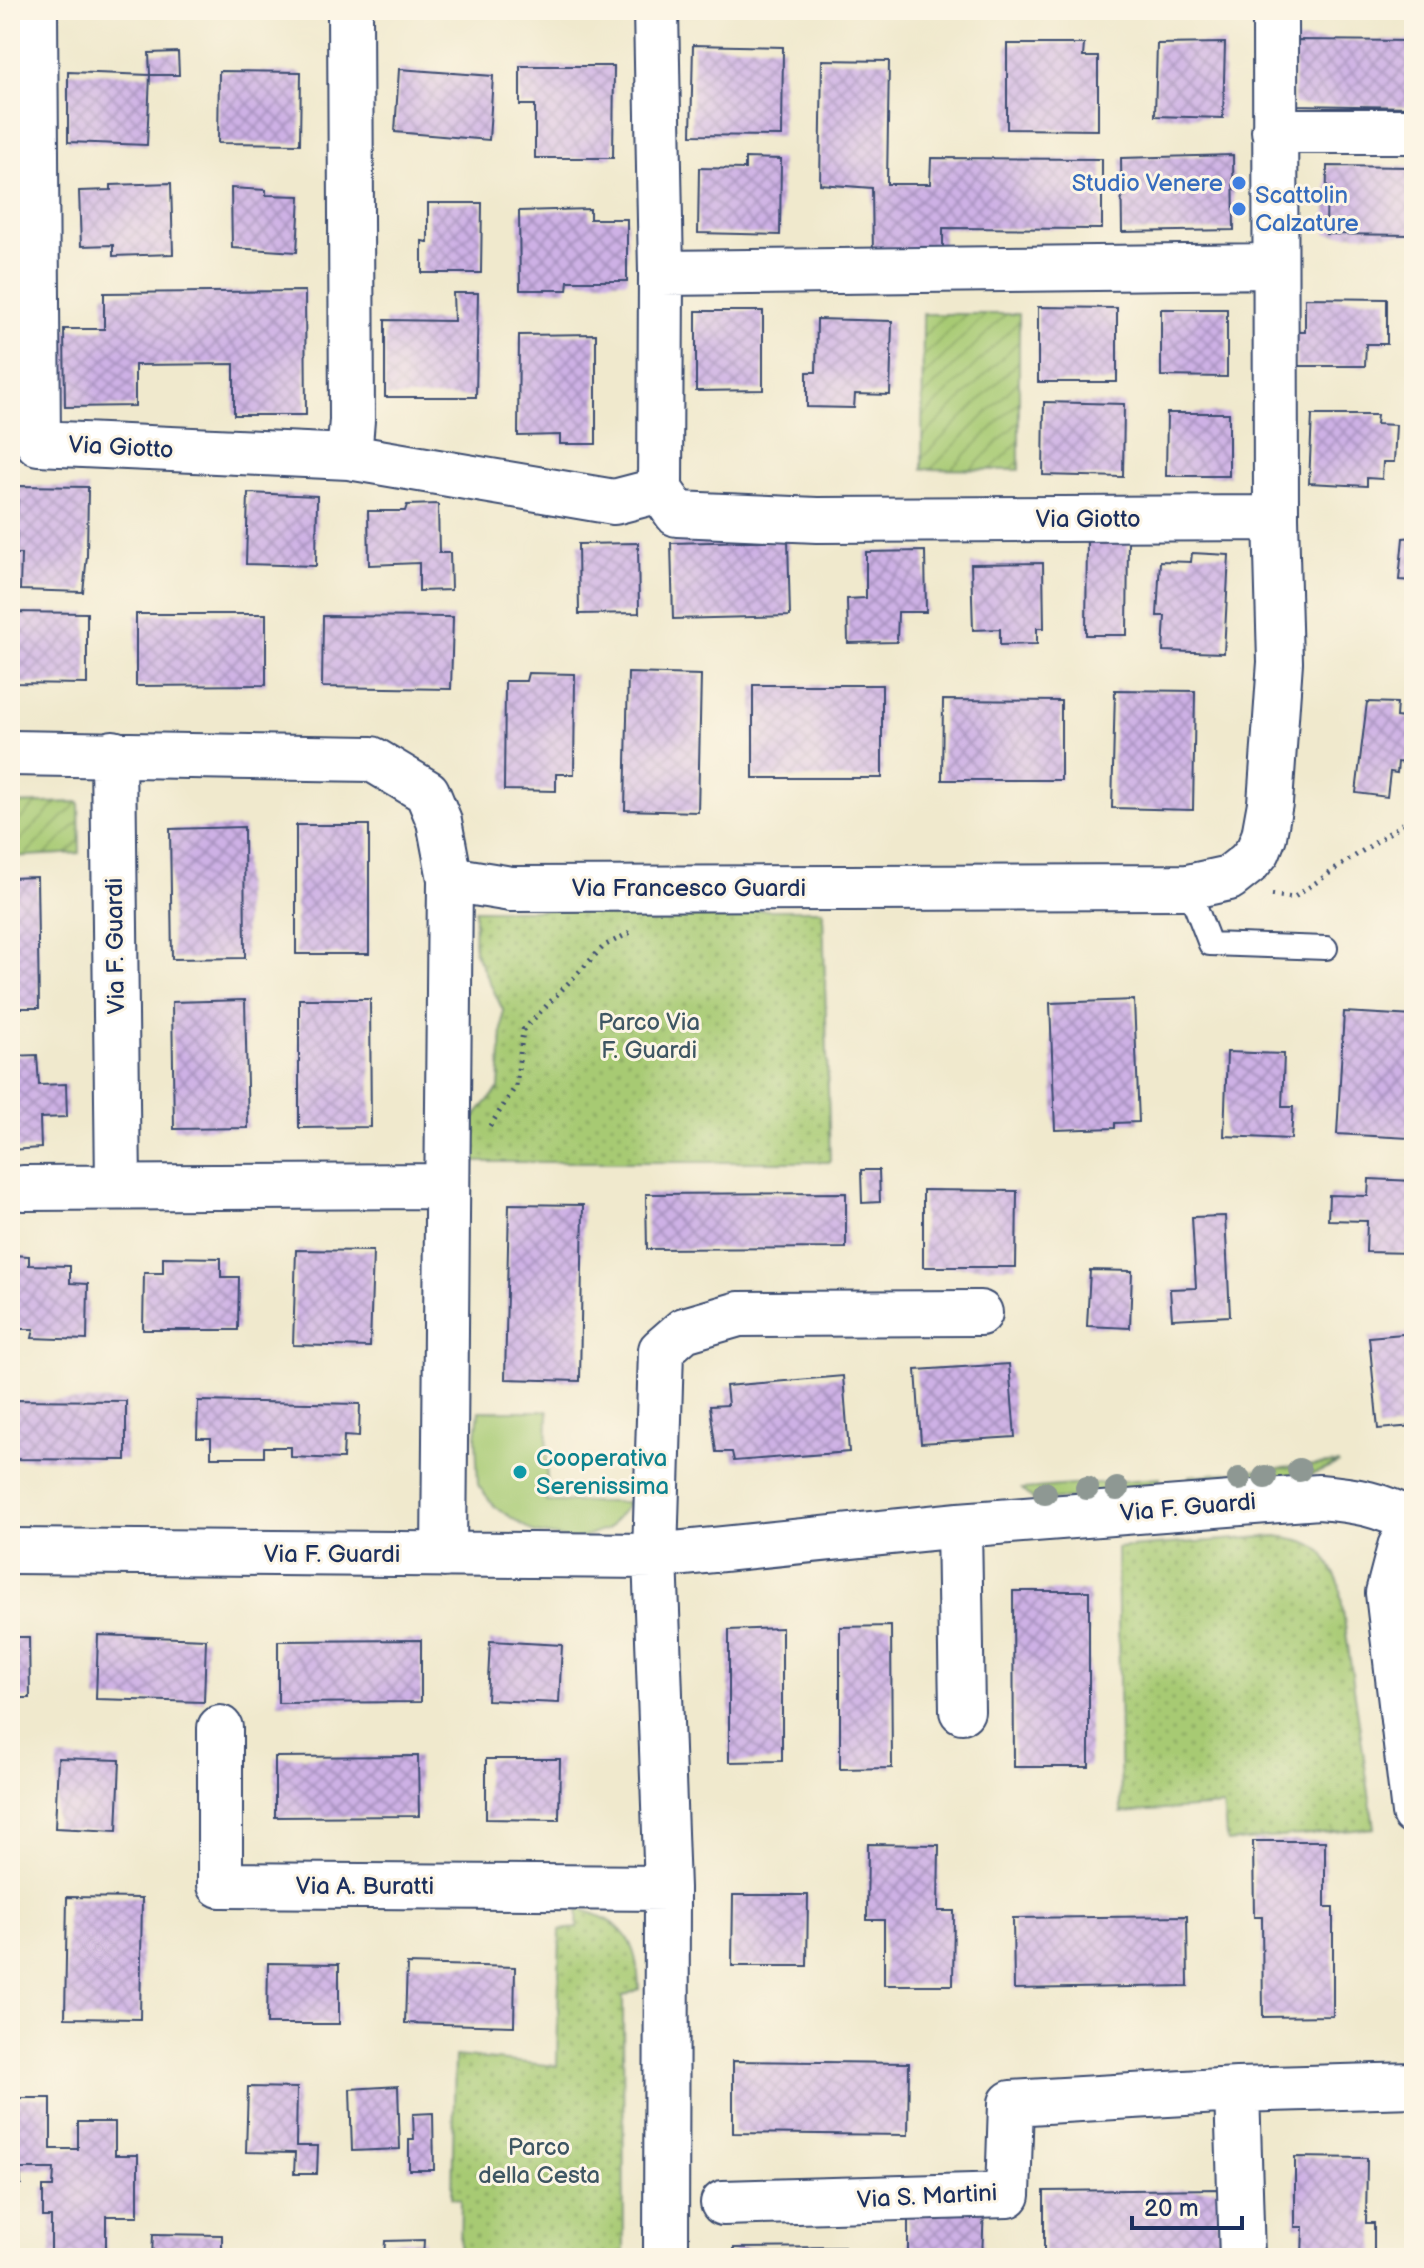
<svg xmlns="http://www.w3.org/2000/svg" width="1424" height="2268" viewBox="0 0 1424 2268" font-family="'Balsamiq Sans',sans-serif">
<defs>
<pattern id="park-dots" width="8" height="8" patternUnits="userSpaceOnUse" patternTransform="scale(2)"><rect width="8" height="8" fill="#a7ca73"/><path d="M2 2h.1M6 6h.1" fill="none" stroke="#87a462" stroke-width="1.8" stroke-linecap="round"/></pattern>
<pattern id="garden-furrows" width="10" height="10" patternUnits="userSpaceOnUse" patternTransform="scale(2)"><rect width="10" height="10" fill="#a7ca73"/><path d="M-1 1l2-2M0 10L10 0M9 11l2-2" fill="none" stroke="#87a462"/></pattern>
<pattern id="building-cross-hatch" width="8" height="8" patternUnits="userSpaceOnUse" patternTransform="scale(2)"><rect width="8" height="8" fill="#ceb1e5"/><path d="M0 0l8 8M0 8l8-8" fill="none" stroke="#a690bd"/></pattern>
</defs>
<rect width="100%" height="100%" fill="#fcf5e5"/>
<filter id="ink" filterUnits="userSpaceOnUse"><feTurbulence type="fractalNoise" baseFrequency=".0125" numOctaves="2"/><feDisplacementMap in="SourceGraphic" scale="16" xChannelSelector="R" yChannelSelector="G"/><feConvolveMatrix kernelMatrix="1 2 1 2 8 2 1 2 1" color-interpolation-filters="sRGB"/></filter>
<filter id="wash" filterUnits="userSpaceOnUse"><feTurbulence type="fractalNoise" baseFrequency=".006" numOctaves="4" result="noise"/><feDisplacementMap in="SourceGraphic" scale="32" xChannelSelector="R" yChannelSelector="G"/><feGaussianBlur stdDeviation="1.8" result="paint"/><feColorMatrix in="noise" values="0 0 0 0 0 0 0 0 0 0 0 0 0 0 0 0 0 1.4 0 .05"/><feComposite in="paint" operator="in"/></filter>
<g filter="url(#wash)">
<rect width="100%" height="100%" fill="#f0e9cd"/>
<path fill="#a7ca73" stroke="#617c68" stroke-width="2" d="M479,1411H548L546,1502H630L608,1529L574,1540L535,1533L495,1507L478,1485L476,1437Z
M1339,1463C1295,1487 1238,1485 1189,1491V1476Z
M1160,1478V1492L1035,1501L1022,1489Z"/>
<path fill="url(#park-dots)" stroke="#617c68" stroke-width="2" d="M475,910H823L830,1162H469C468,1118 470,1120 499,1089L503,1010L474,950Z
M1277,1536C1318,1542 1321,1545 1339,1583L1374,1828L1227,1842L1223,1806L1121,1813L1117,1548Z
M578,1909C624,1920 638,1942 639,1989L623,1996L624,2258H460L461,2199L452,2198L455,2056L557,2066L560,1930L577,1928Z"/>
<path fill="url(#garden-furrows)" stroke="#617c68" stroke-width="2" d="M923,314H1019V470L922,469Z
M79,802L80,853L10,857V804Z"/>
<g id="blocks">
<path fill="url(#building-cross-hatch)" d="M1295,40L1414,41V107L1294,105Z
M1225,43L1223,118L1155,116L1157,44Z
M1007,44H1084L1083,57H1098V130L1007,129Z
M693,45L783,47L782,136L691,135Z
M178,52L179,75H150L149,53Z
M822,60L889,61L887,184H930L931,158L1102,159V229L943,228V255L873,254L872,188L820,184Z
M520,66H614L613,158H535V105H520Z
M399,69L493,76L489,140L395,132Z
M219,71L301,72L300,144L218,143Z
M68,72L150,75L147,145L68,142Z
M1233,155L1234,230L1122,232L1121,158Z
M745,158L781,159L780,235L698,233L699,168L745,169Z
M1327,166L1414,167V235L1326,234Z
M171,183L173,254L113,256V245L81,246L79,191L111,190V185Z
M231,188L266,190V195L300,196L297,252L232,248Z
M428,203H482L481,273H422V241L428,242Z
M590,209V219H627V281H568L567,290H520L519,211Z
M305,291L306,415H234V364L135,365V406L65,407L64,329H104V293Z
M453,293H478L476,397H385V320L454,321Z
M1305,298L1387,299V344H1366L1365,366H1296V332H1305Z
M1038,307L1117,308V382H1038Z
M1161,309H1227V377L1161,376Z
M696,311H763V390L696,391Z
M817,319L892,321L890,395L855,394L854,408L807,407V372H816Z
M596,334V444H560V435L518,436L519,335Z
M1044,402L1124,404L1123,477L1043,475Z
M1167,413H1229V476H1166Z
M1312,415H1377L1376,424L1396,425L1394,462H1383L1382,479L1367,478V486L1309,483Z
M18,486L88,487L87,556L83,592L20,590L21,554H16Z
M248,493L317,496L316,566L246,564Z
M438,504L439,553H450L451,590L419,591V563L369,565L368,511H405L407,505Z
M1414,537V581L1399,580L1403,538Z
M1087,538H1128L1127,635H1086Z
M788,540L790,616L673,619L671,543Z
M638,543L639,613L579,614L578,544Z
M925,551L926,612H898L897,642L848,643L847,599L866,598V552Z
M1192,553L1229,555L1224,653L1163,651L1165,616H1157L1160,561L1191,562Z
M1043,563L1044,628H1037V644L1000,645V629L973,630L971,564Z
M10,612L87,613V684L10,683Z
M136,614H266V685L136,686Z
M323,616L453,617L451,689L322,687Z
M528,673L575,674L574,774H556V791L504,790L505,681H526Z
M628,673L701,675L698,812L625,810Z
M753,685H882V778H753Z
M1115,690L1195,691L1193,810L1112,808Z
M943,700L1061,701V780H942Z
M1367,702L1397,703L1396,717L1414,719V764L1398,762L1397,773L1390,772L1387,797L1356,793Z
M296,825H369V954H296Z
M244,827L245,958L172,959L170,829Z
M37,877L39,1008H10V878Z
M299,999H370L371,1127L299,1128Z
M245,1000L248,1128L174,1129L172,1002Z
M1134,1000L1139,1122L1115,1123V1128L1055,1130L1050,1003Z
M1344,1012L1414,1016L1409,1138L1337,1134Z
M1227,1052L1284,1054L1282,1107H1293L1291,1139L1224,1136Z
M37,1055L39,1085L66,1084L67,1117L40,1118L41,1148L10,1150V1056Z
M861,1170H879L880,1202L862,1203Z
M1369,1179L1414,1181V1253L1366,1252L1367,1221L1328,1220L1329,1195L1368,1196Z
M923,1190L1017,1191L1016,1267H923Z
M846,1193V1248L647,1249L646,1194Z
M509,1204L583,1205L580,1381L505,1379Z
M1225,1216L1230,1316L1172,1319L1170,1289L1196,1288L1192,1217Z
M296,1250L373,1251L370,1347L293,1345Z
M10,1255L29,1256V1265L70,1266V1283L88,1284L87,1340L32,1338L34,1329H10Z
M163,1257L221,1258V1277H239L238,1330H143L144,1273H163Z
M1090,1270L1132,1271L1130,1328L1087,1326Z
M1414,1333V1426L1378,1429L1369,1337Z
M1009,1364L1015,1437L921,1443L916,1370Z
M843,1376L849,1452L734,1461L732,1452H716L710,1406L728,1405L726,1386Z
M10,1400L126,1401V1460L10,1459Z
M198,1401L360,1404L359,1437L344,1436L343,1459L291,1457V1447H264V1457H211V1438H197Z
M1013,1591H1089V1767H1014Z
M891,1626L892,1768L840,1769V1627Z
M782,1628V1761L729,1762V1630Z
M98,1635L206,1639L204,1702L96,1699Z
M10,1637H29L30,1698H10Z
M421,1640V1702L278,1703V1641Z
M490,1641L562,1645L559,1703L487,1700Z
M418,1756L419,1816L275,1817V1757Z
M58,1758L120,1760L117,1831L55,1828Z
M486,1759H560L559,1820L486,1819Z
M1253,1841H1325V1907H1333V2016L1263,2017L1262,1917H1254Z
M868,1844L939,1845L938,1911H954L953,1985H884V1920H867Z
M733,1895H808L807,1966H732Z
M67,1897L142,1898L140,2019L65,2018Z
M1187,1916L1188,1986L1014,1989L1013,1918Z
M268,1963L339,1964V2024H267Z
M407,1964L515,1967L514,2026L405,2023Z
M733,2061L909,2063L908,2135L733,2133Z
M398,2086L400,2149L352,2151L350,2089Z
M248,2087L297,2088L296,2146H318L317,2174H294L295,2153L246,2152Z
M10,2098H51V2149H78V2122H115V2155H138V2216H106V2258H51V2217H43V2187H53L54,2169H20L21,2185H10Z
M433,2113L434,2170H409V2140H414L413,2114Z
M1295,2157L1367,2158L1366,2223H1374V2258H1302L1303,2227H1295Z
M1218,2189L1219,2258H1044V2191Z
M908,2204L984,2206L982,2258H908Z
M153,2234L222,2235V2258H152Z
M424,2240L423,2258H384L385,2241Z
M844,2247V2258H734V2248Z"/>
</g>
</g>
<g filter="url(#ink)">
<use href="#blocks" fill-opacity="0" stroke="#3b4b6f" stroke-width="2"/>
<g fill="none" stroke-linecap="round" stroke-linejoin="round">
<defs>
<path id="service" d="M1188,887L1210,944L1326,948"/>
<path id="minor" d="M35,10L38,443L349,457L614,502L660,490
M656,10L661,273L660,490L677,514L817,520L1276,518
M1274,131H1414
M661,273L1274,266
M349,457L352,420L350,10
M10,753L372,759L427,792L439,821L450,879
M113,753L118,1187
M23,1188L445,1186
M1414,1521L1400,1547L1388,1593L1414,1813
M959,1525L962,1711
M10,1551L655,1556L959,1525L1319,1497C1356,1500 1380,1504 1413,1522
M444,1555L450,879L511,889L1188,887L1229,878L1248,863L1258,851L1264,836L1270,803L1280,662L1276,518L1275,10
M220,1728V1885L667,1888
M1237,2090L1242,2258
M723,2203L1008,2195L1011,2103L1237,2090L1414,2085
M666,2258L667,1888L655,1556L661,1350L684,1330L739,1314L980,1313"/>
</defs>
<use href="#service" stroke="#3b4b6f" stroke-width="26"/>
<use href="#minor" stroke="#3b4b6f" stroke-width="48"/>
<path stroke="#3b4b6f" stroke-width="5" stroke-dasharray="2 6" stroke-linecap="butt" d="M1001,10L1236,11
M1314,11L1414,12
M1272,895L1293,898L1414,816
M490,1126L516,1086L523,1030L604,946L633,931"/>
<use href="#service" stroke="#fff" stroke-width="22"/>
<use href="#minor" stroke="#fff" stroke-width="44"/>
</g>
<g fill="#8e9893">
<circle cx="1299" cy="1470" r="12"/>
<circle cx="1265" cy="1477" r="12"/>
<circle cx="1239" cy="1479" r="12"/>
<circle cx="1087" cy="1488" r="12"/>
<circle cx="1117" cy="1489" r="12"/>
<circle cx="1045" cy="1493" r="12"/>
</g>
</g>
<g fill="#3f7fe0" stroke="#fcf5e5" stroke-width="3">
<circle cx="1239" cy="183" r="8"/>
<circle cx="1239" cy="209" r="8"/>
</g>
<circle fill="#0f9aa8" stroke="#fcf5e5" stroke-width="3" cx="520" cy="1472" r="8"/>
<g text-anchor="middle" stroke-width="6" stroke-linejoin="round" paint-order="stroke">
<g font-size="24" fill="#366cbe" stroke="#fcf5e5" text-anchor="end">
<text x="1223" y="191">Studio Venere</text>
<text x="1255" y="203" text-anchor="start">Scattolin<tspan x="1255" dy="28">Calzature</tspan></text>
</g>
<g font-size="24" fill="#1b2f5e" stroke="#fcf5e5">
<text transform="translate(121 447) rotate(3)" y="8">Via Giotto</text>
<text x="1088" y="527">Via Giotto</text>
<text x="689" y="896">Via Francesco Guardi</text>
<text transform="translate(115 946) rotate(-91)" y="8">Via F. Guardi</text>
<text transform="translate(1188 1507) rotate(-5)" y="8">Via F. Guardi</text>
<text x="332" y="1562">Via F. Guardi</text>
<text x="365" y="1894">Via A. Buratti</text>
<text transform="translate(927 2196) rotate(-3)" y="8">Via S. Martini</text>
</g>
<g font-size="24" fill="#3e5663" stroke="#fcf5e5">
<text x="649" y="1030">Parco Via<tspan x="649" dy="28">F. Guardi</tspan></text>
<text x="539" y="2155">Parco<tspan x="539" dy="28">della Cesta</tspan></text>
</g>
<g font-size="24" fill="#0d838f" stroke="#fcf5e5" text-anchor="start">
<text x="536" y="1466">Cooperativa<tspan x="536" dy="28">Serenissima</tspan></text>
</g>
</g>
<rect width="1424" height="2268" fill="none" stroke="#fcf5e5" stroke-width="40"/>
<path d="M1132 2216v12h110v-12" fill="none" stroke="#1b2f5e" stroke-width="4"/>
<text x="1144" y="2216" font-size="24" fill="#1b2f5e" stroke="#fcf5e5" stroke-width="6" paint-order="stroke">20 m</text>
</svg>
